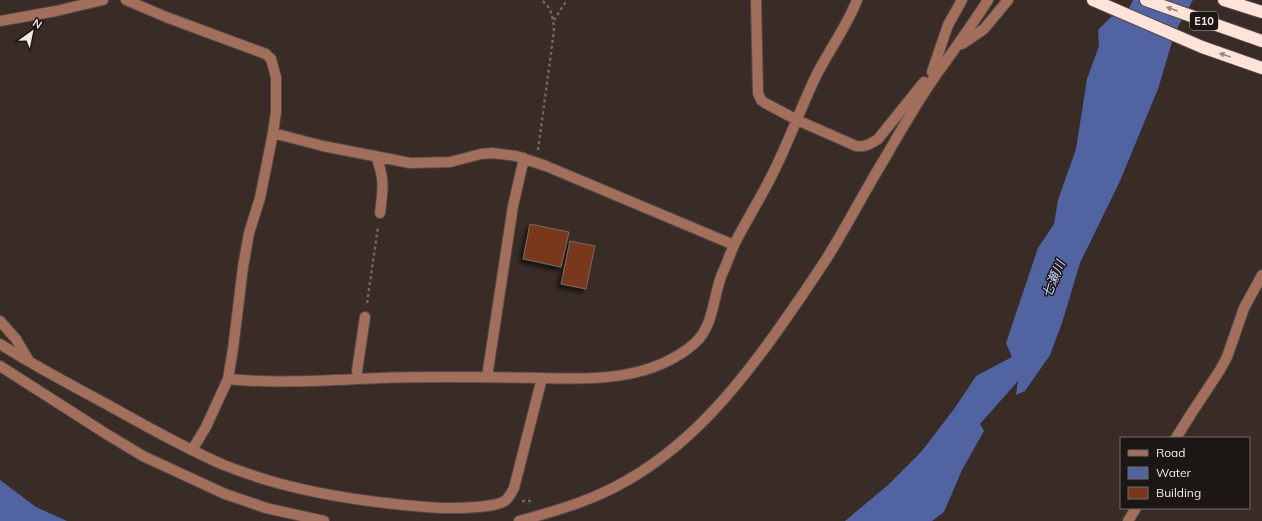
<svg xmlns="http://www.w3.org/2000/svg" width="1262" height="521" viewBox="0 0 1262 521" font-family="Mulish,'Noto Sans JP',sans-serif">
<defs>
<filter id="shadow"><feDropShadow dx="-3.5" dy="3.5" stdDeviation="2" flood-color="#0009"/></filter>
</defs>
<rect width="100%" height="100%" fill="#392c27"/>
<path fill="#5163a0" d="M1133,0H1193L1175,32L1158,89L1120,181L1080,263L1062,323L1050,355L1025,391L1016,395L1018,381L980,424L984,431L962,470L944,512L932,521H845L888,485L921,452L954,409L976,376L1012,357L1006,343L1038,248L1054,224L1058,200L1076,149L1087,79L1099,46L1098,30L1111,17L1127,13Z
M0,480L36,507L67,521H0Z"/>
<path fill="#79381d" stroke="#776963" filter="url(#shadow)" d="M530,224L569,232L561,267L523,259Z
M570,241L595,246L586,289L561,284Z"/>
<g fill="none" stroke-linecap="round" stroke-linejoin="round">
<defs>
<path id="minor" d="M126,0L166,17L266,54L271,59L276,77V112L273,133L260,198L249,233L243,267L233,349L228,379L206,427L192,450
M756,0L758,93L761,100L765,103L797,120L856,146C866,147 870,144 878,139L924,82
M0,21L56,11L103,0
M962,44L984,29L1008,0
M936,75L932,72L948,25L962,0
M273,133L323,146L410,163L450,162L481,154L492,153L516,156L546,166L734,245
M376,156C385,180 383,188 380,213
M0,321L16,339L29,361
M0,344C35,366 71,385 108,405C146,426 184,448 224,465C278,487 337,498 395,504C413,506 431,508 449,508C462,508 492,507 503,502C509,499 511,493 514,488L542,378C488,377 434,376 380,378C330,380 279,384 228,379
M0,366L108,435L143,456L225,494L266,508L324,521
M357,371L365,317
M487,377L513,206L524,158
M542,378C594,380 653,380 695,343C714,326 713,296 722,274C727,264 730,253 735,243C747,219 762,196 774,171C790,139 802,104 818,72C831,47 847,26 857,0
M1176,438L1191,414L1220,370L1227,357L1244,308L1262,275
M519,521C552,512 584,503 615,487C685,451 735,391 780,327C795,306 810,284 825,261C846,228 864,192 885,158C901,130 918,101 936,75C954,50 972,25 988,0
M1128,521L1136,508"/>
<path id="highway" d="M1093,0L1202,47L1262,68
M1146,0L1262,41
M1224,0L1262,12"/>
</defs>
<use href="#minor" stroke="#574a46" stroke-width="12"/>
<use href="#highway" stroke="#574a46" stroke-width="14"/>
<path stroke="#716661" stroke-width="2.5" stroke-dasharray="3 3" stroke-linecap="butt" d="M554,20L567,0
M538,150L554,31C553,18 552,7 541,0
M367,303L378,227
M522,501H533"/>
<use href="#minor" stroke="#a26f5c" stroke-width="10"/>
<use href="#highway" stroke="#fee3da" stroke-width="12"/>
</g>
<defs><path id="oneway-solid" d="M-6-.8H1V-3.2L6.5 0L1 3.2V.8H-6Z"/></defs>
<g fill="#988781">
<use href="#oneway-solid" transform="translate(1172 9) rotate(-160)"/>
<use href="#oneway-solid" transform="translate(1225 55) rotate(-161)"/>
</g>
<g text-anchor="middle" stroke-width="3" stroke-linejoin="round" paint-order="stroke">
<rect fill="#1c1614" stroke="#b2aaa8" stroke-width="1" x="1190" y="12" width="28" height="18" rx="3"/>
<g font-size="11" font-weight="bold" fill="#f3eae7">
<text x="1204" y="25">E10</text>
</g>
<g font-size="13" font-style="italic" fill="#cbd8fc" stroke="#1c1614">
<text transform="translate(1053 279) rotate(-67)" y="5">七瀬川</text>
</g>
</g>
<rect x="1120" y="437" width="130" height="72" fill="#1c1614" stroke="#726b68"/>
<rect x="1128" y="450" width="20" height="6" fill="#a26f5c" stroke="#726b68"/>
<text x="1156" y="457" font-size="12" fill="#f3eae7">Road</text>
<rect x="1128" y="467" width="20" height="12" fill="#5163a0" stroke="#726b68"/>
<text x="1156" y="477" font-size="12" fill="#f3eae7">Water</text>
<rect x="1128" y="487" width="20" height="12" fill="#79381d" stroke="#726b68"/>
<text x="1156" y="497" font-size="12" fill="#f3eae7">Building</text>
<g transform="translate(32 32) rotate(33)" stroke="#1c1614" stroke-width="3" paint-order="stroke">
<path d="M0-3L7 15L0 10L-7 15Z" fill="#f3eae7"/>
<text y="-6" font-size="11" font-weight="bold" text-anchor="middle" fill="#f3eae7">N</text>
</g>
</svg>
